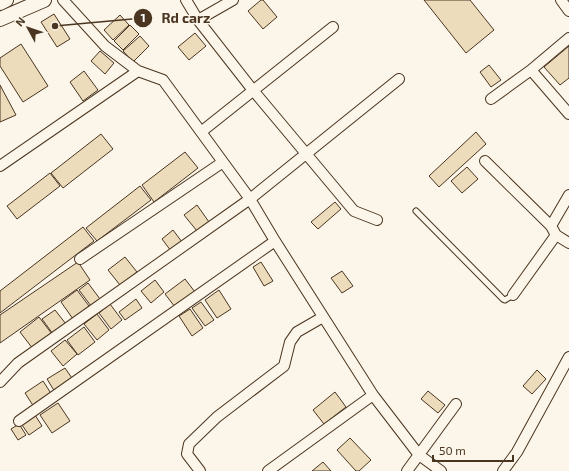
<svg xmlns="http://www.w3.org/2000/svg" width="569" height="471" viewBox="0 0 569 471" font-family="'Exo 2',sans-serif">
<rect width="100%" height="100%" fill="#fbf6e9"/>
<path fill="#ecdcbc" stroke="#4a3520" d="M261,0H263L277,17L263,29L248,11Z
M424,0H470L494,30L466,53Z
M54,14L70,39L57,47L41,22Z
M120,15L129,25L113,40L104,30Z
M130,25L139,34L123,50L114,41Z
M195,33L206,46L189,60L178,47Z
M140,36L149,46L133,62L123,51Z
M21,44L48,86L23,102L0,66V58Z
M569,46V78L560,85L544,67Z
M100,51L114,63L105,74L91,61Z
M489,65L501,80L491,87L480,72Z
M84,71L98,90L83,101L70,82Z
M0,85L16,115L0,122Z
M476,132L486,144L439,187L429,176Z
M101,134L113,149L63,188L51,173Z
M185,152L198,168L154,202L142,185Z
M467,167L478,179L462,193L451,181Z
M50,173L60,186L17,219L7,206Z
M140,186L151,200L97,241L86,228Z
M335,202L341,209L318,229L311,222Z
M197,205L209,222L197,231L184,215Z
M83,227L94,241L0,313V291Z
M173,230L182,242L171,251L162,239Z
M125,257L137,272L120,285L108,270Z
M78,262L90,280L0,343V315Z
M261,262L273,281L264,286L253,267Z
M342,271L353,286L342,293L331,278Z
M185,279L195,292L175,307L165,294Z
M155,280L164,292L151,303L141,291Z
M88,283L100,299L91,306L79,290Z
M77,290L89,306L73,319L61,302Z
M219,290L231,309L217,318L205,300Z
M136,299L142,308L125,320L119,312Z
M201,302L214,320L205,326L192,308Z
M110,304L122,320L111,329L99,313Z
M190,309L203,328L192,336L179,316Z
M55,310L66,324L53,334L42,319Z
M97,314L109,330L97,340L84,324Z
M39,317L52,334L33,349L20,332Z
M84,327L95,342L78,355L67,340Z
M65,340L77,354L63,366L51,351Z
M65,368L74,381L55,392L47,379Z
M537,370L546,379L532,394L523,386Z
M43,381L52,395L34,407L25,393Z
M428,391L445,405L438,413L421,399Z
M335,392L346,407L324,424L313,410Z
M58,403L70,421L52,433L40,415Z
M35,415L42,426L29,435L22,425Z
M19,424L26,435L18,440L11,429Z
M350,438L371,460L359,471H356L337,450Z
M323,462L331,471H312Z"/>
<g fill="none" stroke-linecap="round" stroke-linejoin="round">
<defs>
<path id="lane" d="M416,211L503,299L505,300L513,295"/>
<path id="street" d="M63,0L105,46L138,71L163,80L250,199L275,241L373,395L268,471
M186,0L198,20L252,89L354,211L377,220
M561,0L569,11
M198,20L233,0
M531,70L569,114
M491,99L531,70L569,38
M201,132L333,27
M485,161L551,226L556,235L569,243
M0,166L138,71
M551,226L569,195
M80,259L223,162
M513,295L556,235
M0,382L18,363L250,199L399,79
M373,395L419,455L441,471
M19,421L275,241
M200,471L187,454L189,444L217,417L284,366L290,342L297,332L323,317
M407,471L456,404
M503,471L517,452L569,357"/>
<path id="secondary" d="M0,3L6,0
M0,19L44,0"/>
</defs>
<use href="#lane" stroke="#4a3520" stroke-width="7"/>
<use href="#street" stroke="#4a3520" stroke-width="12"/>
<use href="#secondary" stroke="#4a3520" stroke-width="16"/>
<use href="#lane" stroke="#fbf6e9" stroke-width="5"/>
<use href="#street" stroke="#fbf6e9" stroke-width="10"/>
<use href="#secondary" stroke="#fbf6e9" stroke-width="14"/>
</g>
<path fill="none" stroke="#4a3520" stroke-width="1.5" d="M55 26L143 18"/>
<g fill="#4a3520" stroke="#fbf6e9" stroke-width="1.5">
<circle cx="55" cy="26" r="4"/>
<circle cx="143" cy="18" r="10"/>
</g>
<g font-size="12" text-anchor="middle" font-weight="bold" fill="#fff">
<text x="143" y="22">1</text>
</g>
<g font-size="14" text-anchor="middle" font-weight="bold" fill="#4a3520" stroke="#fbf6e9" stroke-width="3" stroke-linejoin="round" paint-order="stroke">
<text x="186" y="23">Rd carz</text>
</g>
<g transform="translate(28 28) rotate(310)" stroke="#fbf6e9" stroke-width="3" paint-order="stroke">
<path d="M0-3L7 15L0 10L-7 15Z" fill="#4a3520"/>
<text y="-6" font-size="11" font-weight="bold" text-anchor="middle" fill="#4a3520">N</text>
</g>
<path d="M433 455v6h80v-6" fill="none" stroke="#4a3520" stroke-width="2"/>
<text x="439" y="455" font-size="12" fill="#4a3520" stroke="#fbf6e9" stroke-width="3" paint-order="stroke">50 m</text>
</svg>
